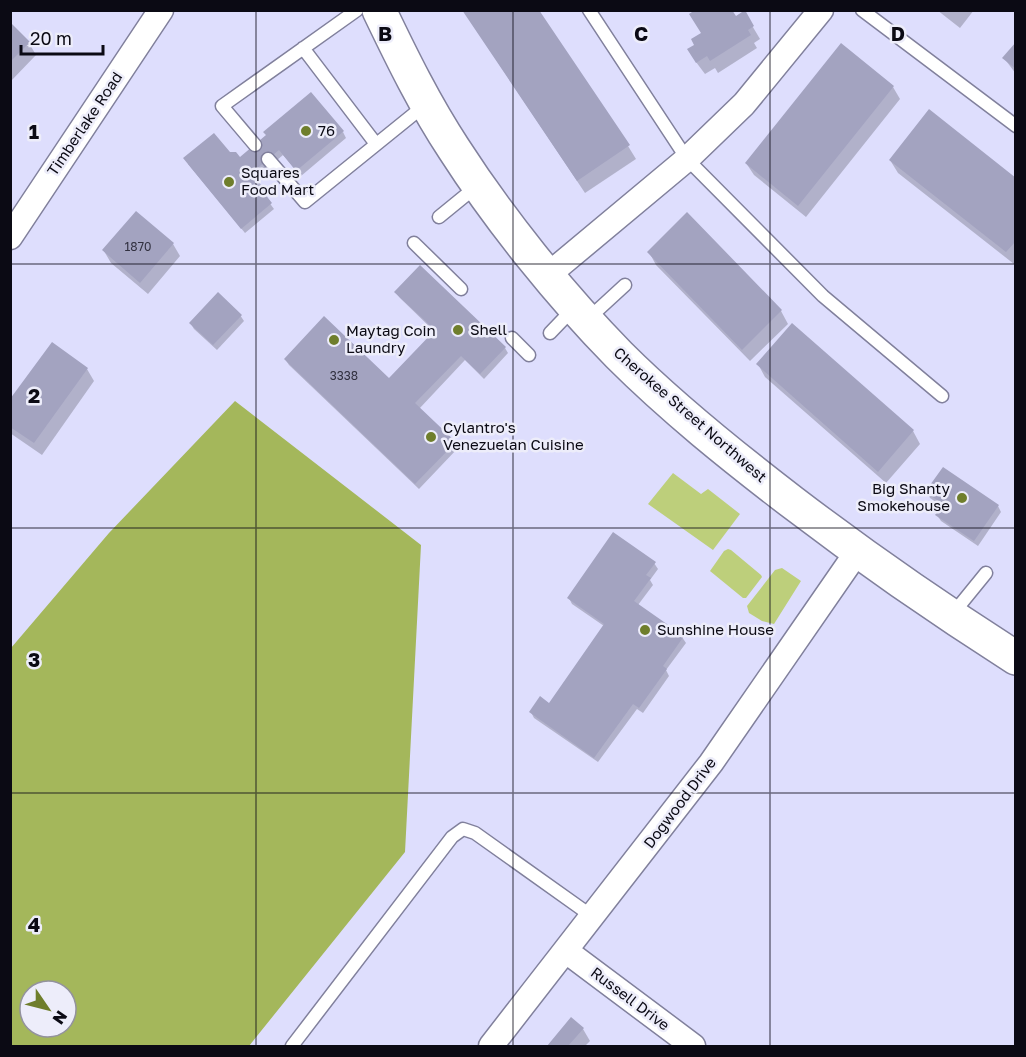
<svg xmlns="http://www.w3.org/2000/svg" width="1026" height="1057" viewBox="0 0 1026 1057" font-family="'Golos Text',sans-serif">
<rect width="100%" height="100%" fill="#dedefd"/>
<path fill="#bdcf7b" d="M673,473L701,494L708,489L740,514L713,550L648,504Z
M728,549L731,550L761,575L762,577L746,598H743L710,571L724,551Z
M782,568L801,581L774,624L762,621L749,613L747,606L775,570Z"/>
<path fill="#a4b75b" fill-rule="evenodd" d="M235,401L421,545L405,852L249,1046H11V648L109,533ZM30,991H66V1027H30Z"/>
<path fill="#0003" d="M463,10L628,146L636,159L585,193Z
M937,10H974L960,28Z
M744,12L760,39L754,43L757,48L718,73L715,68L705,74L696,62L735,18Z
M10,24L29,43L36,55L11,81Z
M1016,44V74L1004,58Z
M893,87L900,99L806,217L754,175L746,163Z
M343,132L346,138L301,176L283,155L256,178L261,185L260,190L274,209L245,233L188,164L229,154L240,159Z
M890,160L1016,180V262L1014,264L898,173Z
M173,244L180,256L148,294L111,263L104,251Z
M649,252L781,311L788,324L750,361L656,265Z
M396,293L505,348L508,353L484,379L465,360L419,409L454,443L458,448L419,489L289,365L285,359L389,381L435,332L400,298Z
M240,315L244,321L217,350L194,329L191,324Z
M758,364L913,431L920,444L886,483L765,377Z
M87,369L94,381L42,455L10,433V402Z
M927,492L998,506L1001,512L978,546L941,521L937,515L943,507L930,498Z
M654,563L658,569L650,580L653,585L638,605L682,637L686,643L666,670L669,676L643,713L637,709L598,762L534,718L531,712L549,705L604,626L572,604L569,598Z
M571,1019L583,1029L590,1041L585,1046H549Z"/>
<path fill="#a3a3c0" d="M462,10H539L630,145L577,181Z
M695,10H732L736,16L745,10L754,26L748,30L751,35L710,61L707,56L696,63L687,49L694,45L691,39L701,33L689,14Z
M10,22L30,42L10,62Z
M1016,42V69L1002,58Z
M841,43L894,86L798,206L745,163Z
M311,92L344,131L296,171L279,150L254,171L258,178L257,184L272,203L241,229L183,158L214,133L230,152H236L240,157L266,135L263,132Z
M929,109L1016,178V241L1006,252L889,160Z
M136,211L174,243L140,283L102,250Z
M687,212L782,310L742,350L647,252Z
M420,265L506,347L480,374L461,356L415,403L456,442L415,484L284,359L324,316L389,378L435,330L394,292Z
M218,292L242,315L213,345L189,323Z
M792,323L914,430L878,472L756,364Z
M52,342L88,368L34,443L10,427V399Z
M943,467L999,505L974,541L935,515L943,504L925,492Z
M613,532L656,562L646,575L651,578L634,601L684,636L663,666L667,669L639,708L633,704L594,758L529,712L540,696L549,703L604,624L567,598Z
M571,1017L584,1028L568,1046H547Z"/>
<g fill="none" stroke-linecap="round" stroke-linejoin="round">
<defs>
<path id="lane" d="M589,10L687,159L823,296L942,396
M862,10L1016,126
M303,48L376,144
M255,145L222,106L357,10
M268,159L305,202L425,105
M439,217L477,186
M414,243L461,289
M588,319L625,285
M550,333L574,308
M512,338L529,355
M951,616L986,573
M292,1046L452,837L463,829L475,833L593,917"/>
<path id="street" d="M10,237L161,10
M548,275L687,159L744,104L821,10
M566,951L693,1046
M491,1046L711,763L857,552"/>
<path id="secondary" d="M379,10C402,58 425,105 454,149C499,219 560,295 619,355C672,408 732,456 792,502C864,557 939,609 1016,658"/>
</defs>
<use href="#lane" stroke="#81809c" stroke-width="15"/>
<use href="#street" stroke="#81809c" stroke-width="27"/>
<use href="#secondary" stroke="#81809c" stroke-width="36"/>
<use href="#lane" stroke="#fff" stroke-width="12"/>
<use href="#street" stroke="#fff" stroke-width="24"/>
<use href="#secondary" stroke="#fff" stroke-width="33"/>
</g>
<path fill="none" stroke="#0b0a14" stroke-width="1.5" stroke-opacity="0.55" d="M256,10V1046M513,10V1046M770,10V1046M10,264H1016M10,528H1016M10,793H1016"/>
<g fill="#6f7e2c" stroke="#ededfa" stroke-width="2">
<circle cx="306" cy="131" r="6"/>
<circle cx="229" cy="182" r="6"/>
<circle cx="458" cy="330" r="6"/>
<circle cx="334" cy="340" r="6"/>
<circle cx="431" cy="437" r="6"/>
<circle cx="962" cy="498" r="6"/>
<circle cx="645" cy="630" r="6"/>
</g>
<g text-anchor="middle" stroke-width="5" stroke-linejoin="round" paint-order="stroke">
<g font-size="12" fill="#31303f">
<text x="138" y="251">1870</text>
<text x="344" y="380">3338</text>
</g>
<g font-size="15" fill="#0b0a14" stroke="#ededfa">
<text transform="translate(85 124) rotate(-56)" y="5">Timberlake Road</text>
<text transform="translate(690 415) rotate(41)" y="5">Cherokee Street Northwest</text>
<text transform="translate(680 803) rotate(-53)" y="5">Dogwood Drive</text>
<text transform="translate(630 999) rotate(37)" y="5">Russell Drive</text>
</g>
<g font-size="15" fill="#0b0a14" stroke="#ededfa" text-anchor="start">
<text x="318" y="136">76</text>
<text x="241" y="178">Squares<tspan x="241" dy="17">Food Mart</tspan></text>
<text x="470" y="335">Shell</text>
<text x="346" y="336">Maytag Coin<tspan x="346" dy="17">Laundry</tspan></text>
<text x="443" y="433">Cylantro's<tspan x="443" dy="17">Venezuelan Cuisine</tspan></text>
<text x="950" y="494" text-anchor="end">Big Shanty<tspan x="950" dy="17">Smokehouse</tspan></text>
<text x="657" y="635">Sunshine House</text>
</g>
</g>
<g font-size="20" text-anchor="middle" font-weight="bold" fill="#0b0a14" stroke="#ededfa" stroke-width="5" stroke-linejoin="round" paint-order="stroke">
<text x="385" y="41">B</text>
<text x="641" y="41">C</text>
<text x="898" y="41">D</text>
<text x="34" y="139">1</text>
<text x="34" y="403">2</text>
<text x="34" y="667">3</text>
<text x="34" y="932">4</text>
</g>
<rect width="1026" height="1057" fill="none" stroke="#0b0a14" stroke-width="24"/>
<g transform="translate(48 1009) rotate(125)"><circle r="28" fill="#ededfa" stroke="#93929e" stroke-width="1.5"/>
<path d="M0-4.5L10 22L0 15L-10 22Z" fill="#6f7e2c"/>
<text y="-9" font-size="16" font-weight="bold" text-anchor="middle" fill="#0b0a14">N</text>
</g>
<path d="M21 45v9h82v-9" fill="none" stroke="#0b0a14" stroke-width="3"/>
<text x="30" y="45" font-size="18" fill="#0b0a14" stroke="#ededfa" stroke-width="4.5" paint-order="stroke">20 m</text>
</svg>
